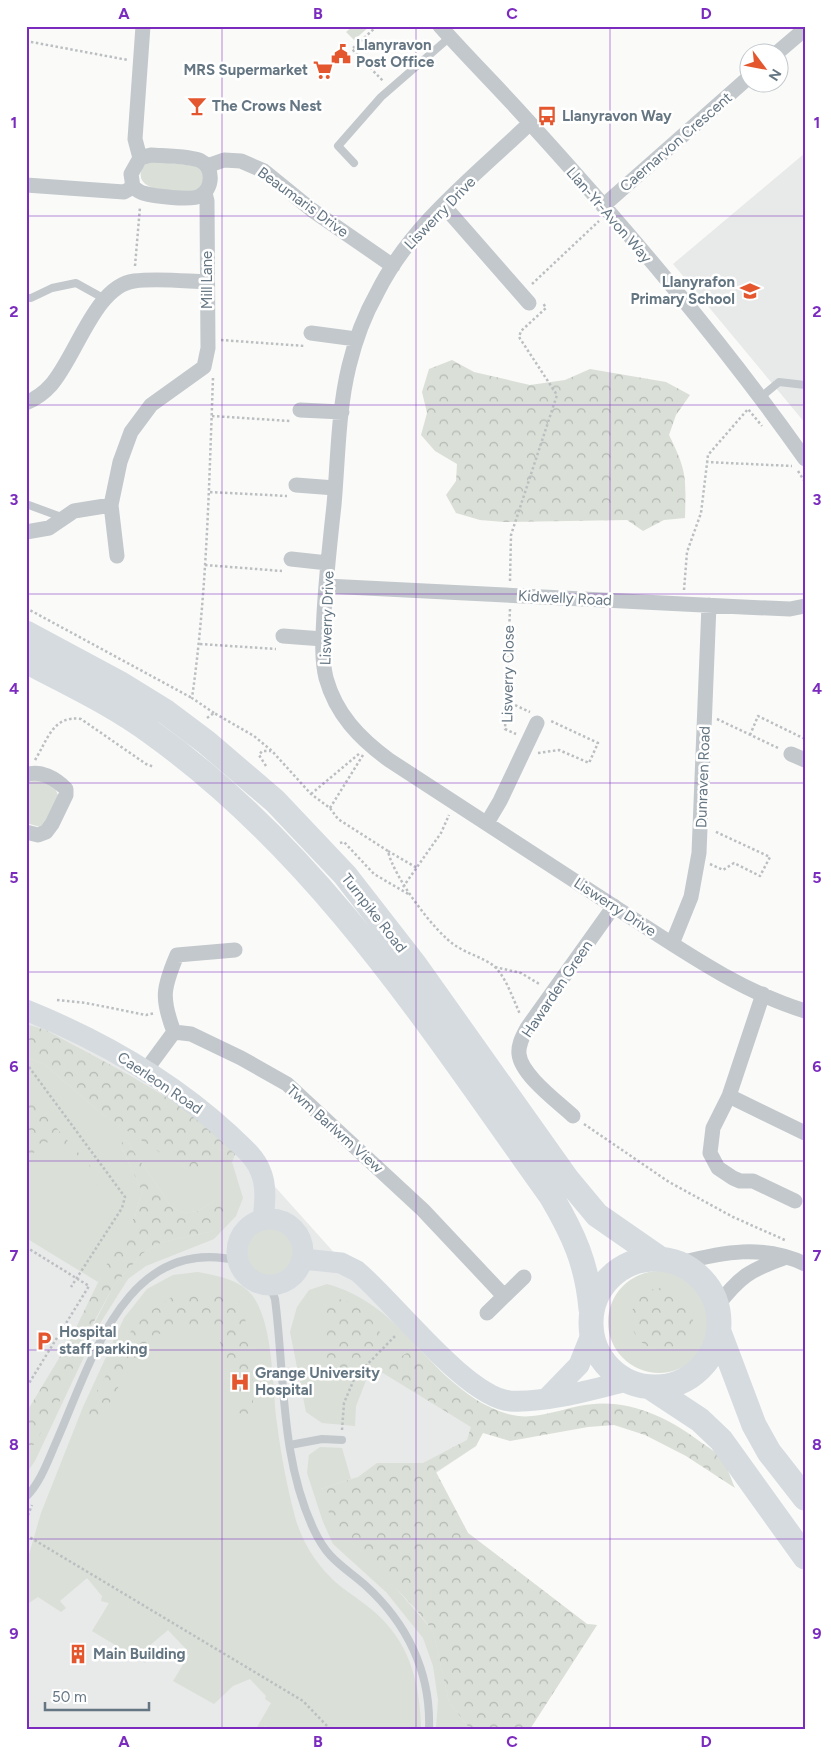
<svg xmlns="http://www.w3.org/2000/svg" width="831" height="1755" viewBox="0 0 831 1755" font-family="Figtree,sans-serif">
<defs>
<pattern id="forest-crowns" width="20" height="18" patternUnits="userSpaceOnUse" patternTransform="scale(1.25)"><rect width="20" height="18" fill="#dadfd7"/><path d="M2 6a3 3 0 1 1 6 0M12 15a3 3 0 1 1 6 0" fill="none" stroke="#b4b9b4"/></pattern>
</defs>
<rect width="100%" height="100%" fill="#fafaf8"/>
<path fill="#e8e9e9" d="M805,153V423L673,264Z
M26,1020L75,1040L159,1089L260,1170L442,1373L479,1403L490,1407L476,1446L436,1473L468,1533L587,1624L597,1625L530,1729H26Z"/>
<path fill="#dadfd7" d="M353,26H370L354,40L346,32Z
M151,161L198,166L207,177L198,193C184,192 136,194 141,172C142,166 146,163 151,161Z
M40,779L55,788L58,795L49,821L40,827L26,823V783Z
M26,1057L44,1064L102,1114L190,1171L219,1149L225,1151L232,1162L243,1198L236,1216L214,1239L146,1266L128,1279L99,1325L35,1461L26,1474V1457L114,1285L143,1253L162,1242L214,1231L215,1200L198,1211L181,1213L170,1205L126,1140L120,1144L142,1191L135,1216L98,1282L26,1238Z
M247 1252a24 24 0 1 1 48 0a24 24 0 1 1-48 0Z
M608 1322a51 51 0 1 1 102 0a51 51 0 1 1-102 0Z
M198,1272C217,1276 239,1279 252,1295C274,1324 272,1388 277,1424C281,1455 287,1487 295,1517C302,1543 319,1569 340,1586C353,1596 369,1606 381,1618C412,1649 420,1687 421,1729H268L265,1726L263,1729H256L271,1703L265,1699L266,1696L250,1679L233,1686L214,1704L173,1681L189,1655L183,1652L185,1648L168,1630L142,1652L147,1659L145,1663L92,1631L109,1603L101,1601L102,1596L87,1578L60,1601L66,1608L61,1612L38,1597L26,1605V1565L41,1513L83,1407L124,1318L147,1289L173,1275Z
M327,1284C364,1294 392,1318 417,1347L367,1378L356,1406L355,1426L322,1423L306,1412L290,1332L297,1307L309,1290Z
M320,1447L342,1448L351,1479L321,1489L353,1544L379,1569L433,1631L449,1702L470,1729H436L438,1700L433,1666L423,1638L386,1592L333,1544L323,1522L307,1473L309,1455Z"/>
<path fill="url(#forest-crowns)" d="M452,360L474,372L530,385L565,380L590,369L666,382L690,395L676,415L669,435C687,471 686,478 685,518L664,520L643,531L627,520L504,522L480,520L456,513L446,495L456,481L457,464L435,451L421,435L427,413L422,392L429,369Z
M26,1024L46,1030C111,1066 182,1099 237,1150L232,1162L225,1151L219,1149L206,1169L190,1171L156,1150L102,1114L44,1064L26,1057Z
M26,1094L109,1187L100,1188L63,1152L50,1142L38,1144L34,1153L26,1156Z
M126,1140L170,1205L181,1213L198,1211L215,1200L226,1203V1217L214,1231L162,1242L143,1253L114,1285L85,1338L58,1405L26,1457V1413L70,1340L107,1264L135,1216L142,1191L120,1144Z
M631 1319a31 31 0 1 1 62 0a31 31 0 1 1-62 0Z
M197,1290L232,1295C236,1298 241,1301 242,1307C248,1320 256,1400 252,1412L244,1415L239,1413L227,1364L217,1333C196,1322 162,1325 146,1345C128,1366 115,1393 102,1418L94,1419L89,1415L88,1407L131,1331L148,1313L179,1292Z
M327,1300C332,1300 338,1299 343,1300C356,1303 380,1325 382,1338C366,1355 358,1365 334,1371L324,1365Z
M417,1347C443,1374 470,1403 508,1414C532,1421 555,1411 579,1406C624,1396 667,1416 702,1443C708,1447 716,1452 720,1457C727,1465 731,1479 735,1488L686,1456L645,1435L614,1425L588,1427L510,1441L483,1433L476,1446L436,1472L468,1533L587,1624L597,1625L530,1729H470L449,1702L433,1631L414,1607L353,1544L330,1516L321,1489L358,1477L377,1463H423L467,1440L471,1427L378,1370Z"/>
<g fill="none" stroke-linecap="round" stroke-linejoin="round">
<path stroke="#bbbfc2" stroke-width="2.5" stroke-dasharray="2.5 2.5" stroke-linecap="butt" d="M377,26L352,49L384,82
M26,41L128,60
M135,266L140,207
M532,284L599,221
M221,340L305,346
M213,378C209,485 207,592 192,698L214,713
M212,416L290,421
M706,462L792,466
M798,471L805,482
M210,492L287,496
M205,565L282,571
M510,581L511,535L557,395L519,337L521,331L546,308L543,303
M684,590L687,552L701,513L708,455L748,409L762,426
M26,608L192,698
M510,609L505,729L516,734
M200,644L276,649
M506,701L530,712
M207,718L214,713L254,736L272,751L311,794L330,808L338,819L388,851C393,876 435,933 456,946C468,954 484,958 494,966C506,977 513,999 520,1014
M717,719L778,748
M750,735L758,716L805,739
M538,753L559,750L589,763L598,743L551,721
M35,760C48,739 53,715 81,719L146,764L154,767
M266,766L259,755L262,751H271
M311,794L360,753
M330,808L363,755
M340,843L344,842L374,874L410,895
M388,851L417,868
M710,864L723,870L734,863L760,876L770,857L714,831
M403,887L441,833L449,815
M495,967L521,973L541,985
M57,1000L86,1003L146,1015L155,1013
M26,1063L125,1197L122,1208L71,1287
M584,1124L669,1182L733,1217L787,1241
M26,1247L89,1286L26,1388
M342,1430L344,1403L355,1377L396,1335
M26,1520L32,1505
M26,1535L303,1701L330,1729"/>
<path stroke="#c3c8cc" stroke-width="8" d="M354,163L338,146L381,97L450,37
M26,298H31L52,288L76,283L103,298
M761,397L779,382L805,385
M26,504L64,518
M269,1284L275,1299C285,1376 280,1458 314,1530C328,1560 342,1565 365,1585C407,1623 431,1672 429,1729
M290,1445L322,1439L342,1440
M26,1497C41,1482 49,1458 57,1440C92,1361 126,1233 239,1261"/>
<path stroke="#c3c8cc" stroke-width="15" d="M440,26C469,59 501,90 530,123C627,230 722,341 805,459
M778,52L805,29
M530,123C476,175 411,224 377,293C364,316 355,341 349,366C338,411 338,460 334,505C330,541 326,578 324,614C323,635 321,657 326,678C336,714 359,738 389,760C466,810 544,861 621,911C679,948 739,991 805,1011
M151,155C164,156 191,156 201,161C214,168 213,189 200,196C191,201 153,196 143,193C139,192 136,189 133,187L131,174L140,158Z
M140,158L135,139L143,26
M207,166L224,160L241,161L264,171L312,210L393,266
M26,185L124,192L133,187
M444,206L529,303
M603,206L748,78
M311,333L356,339
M26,403C35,399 44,393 51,385C76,357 95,286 134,281C157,278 183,281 207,282
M300,410L342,412
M296,485L335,488
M26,532L49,528L74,511L111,505
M117,556L111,505L120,462L131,432L151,405L204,367L208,348L207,201L205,193
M291,559L328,563
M326,586L743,607L790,609L805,606
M283,636L323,639
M791,754L805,760
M26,775C40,769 56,779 66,789V795L52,824L46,832L38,835L26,832
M487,823L500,801L537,723
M672,944L691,897L699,853L709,605
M763,994L729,1096L713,1128L710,1153L718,1168L733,1178L740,1181H753L795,1201
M174,1032C161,998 163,988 177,955L235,950
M146,1070L174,1032L191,1034L241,1058L287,1084L423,1210L504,1296
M729,1096L805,1133
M573,1116C558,1102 521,1075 519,1054C518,1044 523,1036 527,1028L614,906
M680,1263C723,1252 763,1244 805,1264
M717,1306C740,1276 750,1270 784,1258
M487,1313L524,1277"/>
<path stroke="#d6dbdf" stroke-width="21" d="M26,1010C100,1040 169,1079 228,1133C239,1144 254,1155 260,1170C267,1185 265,1203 263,1219
M237 1252a33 33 0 1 1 66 0a33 33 0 1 1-66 0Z
M303,1259L341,1263L357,1271C394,1302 466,1397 510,1401C546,1403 591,1390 626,1381
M548,1397L579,1365L591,1335"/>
<path stroke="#d6dbdf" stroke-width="25" d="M26,633L119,683L166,712L206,742L275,801L345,875L415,965L567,1179L597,1215L659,1258
M26,661C69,684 113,704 152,733C321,854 432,1030 551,1196C574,1235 587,1264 591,1309
M591 1323a64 64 0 1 1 128 0a64 64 0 1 1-128 0Z
M719,1332L754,1425L769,1452L805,1498
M650,1387L700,1420L721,1440L805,1557"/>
</g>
<path fill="none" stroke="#7b2cbf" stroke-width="1" stroke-opacity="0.55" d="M222,26V1729M416,26V1729M610,26V1729M26,216H805M26,405H805M26,594H805M26,783H805M26,972H805M26,1161H805M26,1350H805M26,1539H805"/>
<defs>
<symbol id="civic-bare" viewBox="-9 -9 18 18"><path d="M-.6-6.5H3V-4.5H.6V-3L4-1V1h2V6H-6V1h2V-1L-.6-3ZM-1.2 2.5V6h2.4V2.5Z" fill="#e4572e" stroke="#fff" stroke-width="2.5" paint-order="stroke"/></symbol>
<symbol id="supermarket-bare" viewBox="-9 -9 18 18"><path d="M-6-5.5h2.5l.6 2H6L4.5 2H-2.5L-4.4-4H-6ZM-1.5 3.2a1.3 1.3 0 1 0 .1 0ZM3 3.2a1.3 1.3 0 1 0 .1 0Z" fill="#e4572e" stroke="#fff" stroke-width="2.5" paint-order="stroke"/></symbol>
<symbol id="bar-bare" viewBox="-9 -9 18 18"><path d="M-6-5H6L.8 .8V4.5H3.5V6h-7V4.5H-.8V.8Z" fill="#e4572e" stroke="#fff" stroke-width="2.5" paint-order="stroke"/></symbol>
<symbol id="bus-bare" viewBox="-9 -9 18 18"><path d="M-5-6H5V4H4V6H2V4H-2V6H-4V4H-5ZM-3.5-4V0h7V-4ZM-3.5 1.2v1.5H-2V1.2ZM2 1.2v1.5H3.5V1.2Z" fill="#e4572e" stroke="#fff" stroke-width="2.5" paint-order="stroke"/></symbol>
<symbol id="school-bare" viewBox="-9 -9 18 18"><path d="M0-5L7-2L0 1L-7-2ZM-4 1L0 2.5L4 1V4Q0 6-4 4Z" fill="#e4572e" stroke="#fff" stroke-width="2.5" paint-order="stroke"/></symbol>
<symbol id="parking-bare" viewBox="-9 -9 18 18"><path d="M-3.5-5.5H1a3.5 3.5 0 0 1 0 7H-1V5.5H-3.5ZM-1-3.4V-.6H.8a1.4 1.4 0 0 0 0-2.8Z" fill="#e4572e" stroke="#fff" stroke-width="2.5" paint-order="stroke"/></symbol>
<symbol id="hospital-bare" viewBox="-9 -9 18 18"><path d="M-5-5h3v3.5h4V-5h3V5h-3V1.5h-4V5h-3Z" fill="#e4572e" stroke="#fff" stroke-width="2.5" paint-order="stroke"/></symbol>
<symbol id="building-bare" viewBox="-9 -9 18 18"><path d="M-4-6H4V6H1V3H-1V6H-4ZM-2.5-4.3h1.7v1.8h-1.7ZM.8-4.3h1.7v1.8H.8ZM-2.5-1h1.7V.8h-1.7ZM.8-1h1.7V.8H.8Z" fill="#e4572e" stroke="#fff" stroke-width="2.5" paint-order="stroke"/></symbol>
</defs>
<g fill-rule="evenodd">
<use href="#civic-bare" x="327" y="40" width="28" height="28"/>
<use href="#supermarket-bare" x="309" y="56" width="28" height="28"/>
<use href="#bar-bare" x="183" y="92" width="28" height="28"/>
<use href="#bus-bare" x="533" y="102" width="28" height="28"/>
<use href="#school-bare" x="736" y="277" width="28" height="28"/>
<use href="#parking-bare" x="30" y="1327" width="28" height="28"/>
<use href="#hospital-bare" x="226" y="1368" width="28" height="28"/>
<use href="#building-bare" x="64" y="1640" width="28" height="28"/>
</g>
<g text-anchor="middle" stroke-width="5" stroke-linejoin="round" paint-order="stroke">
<g font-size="15" font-weight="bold" fill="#657683" stroke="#fff" text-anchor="start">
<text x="356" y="50">Llanyravon<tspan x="356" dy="17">Post Office</tspan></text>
<text x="308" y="75" text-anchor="end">MRS Supermarket</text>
<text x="212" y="111">The Crows Nest</text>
<text x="562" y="121">Llanyravon Way</text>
<text x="735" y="287" text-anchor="end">Llanyrafon<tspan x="735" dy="17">Primary School</tspan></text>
<text x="59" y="1337">Hospital<tspan x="59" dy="17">staff parking</tspan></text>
<text x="255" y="1378">Grange University<tspan x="255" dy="17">Hospital</tspan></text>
<text x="93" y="1659">Main Building</text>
</g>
<g font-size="15" fill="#657683" stroke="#fff">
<text transform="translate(676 142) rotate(-41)" y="5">Caernarvon Crescent</text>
<text transform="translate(303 202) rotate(36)" y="5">Beaumaris Drive</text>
<text transform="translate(440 213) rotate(-46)" y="5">Liswerry Drive</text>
<text transform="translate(609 215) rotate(49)" y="5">Llan-Yr-Avon Way</text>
<text transform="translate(207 280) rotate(-90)" y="5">Mill Lane</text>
<text transform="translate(565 598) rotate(3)" y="5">Kidwelly Road</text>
<text transform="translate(327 618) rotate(-88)" y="5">Liswerry Drive</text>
<text transform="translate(508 674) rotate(-89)" y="5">Liswerry Close</text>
<text transform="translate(703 777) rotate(-88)" y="5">Dunraven Road</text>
<text transform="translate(615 907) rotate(33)" y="5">Liswerry Drive</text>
<text transform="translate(374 913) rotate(52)" y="5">Turnpike Road</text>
<text transform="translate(557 989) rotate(-56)" y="5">Hawarden Green</text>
<text transform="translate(160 1083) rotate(34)" y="5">Caerleon Road</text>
<text transform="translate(335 1129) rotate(42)" y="5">Twm Barlwm View</text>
</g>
</g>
<rect width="831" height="1755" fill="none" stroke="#ffffff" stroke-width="55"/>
<g transform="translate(764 68) rotate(122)"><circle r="24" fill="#ffffff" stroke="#c1c8cd"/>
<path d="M0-4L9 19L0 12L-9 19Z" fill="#e4572e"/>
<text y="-8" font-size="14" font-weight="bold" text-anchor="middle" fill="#657683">N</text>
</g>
<path d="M45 1702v8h104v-8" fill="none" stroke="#657683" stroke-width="2.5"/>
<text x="52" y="1702" font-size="15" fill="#657683" stroke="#ffffff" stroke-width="4" paint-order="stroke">50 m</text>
<rect x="28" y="28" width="776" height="1700" fill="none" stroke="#7b2cbf" stroke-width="2"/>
<g font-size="16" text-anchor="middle" font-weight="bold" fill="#7b2cbf">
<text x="124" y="19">A</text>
<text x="318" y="19">B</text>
<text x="512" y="19">C</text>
<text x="706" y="19">D</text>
<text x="14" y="128">1</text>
<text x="817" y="128">1</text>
<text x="14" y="317">2</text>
<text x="817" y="317">2</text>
<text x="14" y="505">3</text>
<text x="817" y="505">3</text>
<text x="14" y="694">4</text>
<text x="817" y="694">4</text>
<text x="14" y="883">5</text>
<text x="817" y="883">5</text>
<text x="14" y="1072">6</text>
<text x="817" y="1072">6</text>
<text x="14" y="1261">7</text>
<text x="817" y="1261">7</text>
<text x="14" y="1450">8</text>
<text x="817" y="1450">8</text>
<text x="14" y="1639">9</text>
<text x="817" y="1639">9</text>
<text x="124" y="1747">A</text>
<text x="318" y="1747">B</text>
<text x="512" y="1747">C</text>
<text x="706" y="1747">D</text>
</g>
</svg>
